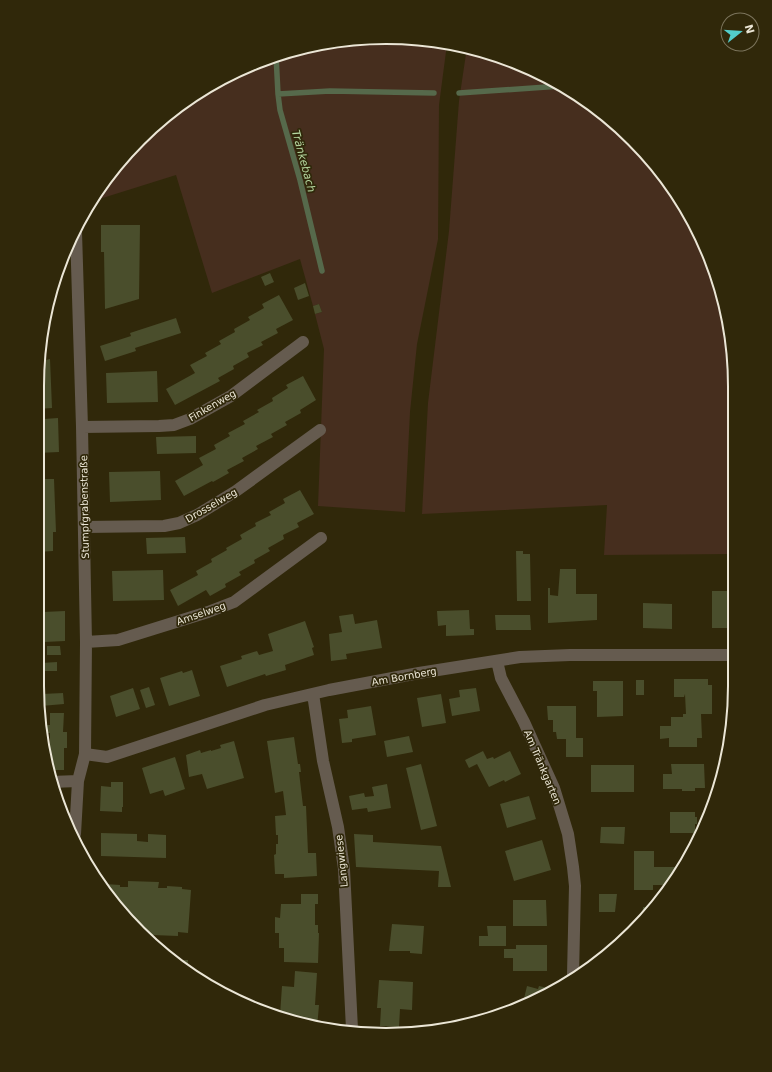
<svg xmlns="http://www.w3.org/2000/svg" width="772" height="1072" viewBox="0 0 772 1072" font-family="'DejaVu Sans',sans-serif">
<rect width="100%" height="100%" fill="#30280a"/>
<path fill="#462e1e" d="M409,38L447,44L439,105L438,239L417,344L410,412L405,512L318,506L324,349L315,314L322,312L319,304L313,306L300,259L212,293L176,175L93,201L156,123L212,84L274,55L341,40Z
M467,47L477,49L541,73L599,109L649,156L699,232L732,340L733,554L604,555L607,505L422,514L428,403L449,231L459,101Z"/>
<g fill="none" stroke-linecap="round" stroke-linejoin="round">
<path stroke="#56694b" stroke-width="5.5" d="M276,55L278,94L280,110L300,180L322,271
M459,93L561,86
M278,94L330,91L434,93"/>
</g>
<path fill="#4a4e2c" d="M101,225H140L139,299L105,309L104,252H101Z
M270,273L274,282L265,286L261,277Z
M305,283L309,296L298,300L294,288Z
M279,295L293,320L276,329L278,333L261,342L263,345L247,353L249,357L233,366L234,369L218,378L220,381L175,405L166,389L195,373L190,365L207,356L205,353L221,344L219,341L235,332L234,329L250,320L248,317L264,308L262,304Z
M319,304L322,312L315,314L313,306Z
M48,307V315H45Z
M176,318L181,333L135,348L136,351L105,361L100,346L131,336L130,333Z
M41,342H46V360L50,359L52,408L37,409V386Z
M157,371L158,402L107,403L106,373Z
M303,376L316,400L300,410L301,413L285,422L287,425L271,434L273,437L256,446L258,449L242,458L244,461L227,470L229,473L213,482L212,481L184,496L175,481L203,465L199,458L216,449L214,445L230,436L228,433L245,424L243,421L259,412L257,410L273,401L272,398L288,388L286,385Z
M58,418L59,452L37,453V429H44V419Z
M196,436V453L157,454L156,437Z
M160,471L161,500L110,502L109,472Z
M37,479H54L56,532H53V551L37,552Z
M300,490L314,514L297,523L299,527L283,535L284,539L268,548L270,551L254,560L255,563L239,572L241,575L225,584L226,587L210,596L206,590L178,606L170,590L198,575L196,571L212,562L211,559L227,550L226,548L242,539L240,535L256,526L255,523L271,515L269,512L285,503L283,499Z
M185,537L186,553L147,554L146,538Z
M516,551H523V554H530L531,601H517Z
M560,569H576V594H597V620L548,623V588H550V595L558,596Z
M163,570L164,600L113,601L112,571Z
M712,591H734V628H712Z
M643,603L672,604V629L643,628Z
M469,610L470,629H474V635L446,636V625L438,626L437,611Z
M65,611V641L44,642L43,612Z
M353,614L355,624L377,620L382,648L346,654L347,659L331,661L329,634L342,632L339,616Z
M495,615H530L531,630H496Z
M305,621L314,647L312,648L314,655L285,665L286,670L266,676L265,674L227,687L220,666L242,659L241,656L257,651L259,655L273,651L268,634Z
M47,646H60L61,655H47Z
M57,662V671H41V663Z
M192,670L200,696L169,706L160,678L182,671L183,673Z
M674,679H708V685H712V714H701L702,738H697V747H669V738L660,739V726H671V717H683V714H686L685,694L684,697H674Z
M636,680H644V695H636Z
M593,681H623V716L597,717V691H593Z
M149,687L155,705L146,708L140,690Z
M133,688L140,709L116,717L110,696Z
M476,688L480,711L452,716L449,699L460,697L459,690Z
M63,693L64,704L41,706L42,694Z
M441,694L446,723L422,727L417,698Z
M371,706L376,735L352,739V742L342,743L339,719L348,718L347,710Z
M547,706H576V738H583V757H566V739H557L556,732H553V720H548Z
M50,713H64L63,732H67V748H64V770H50V763H47L45,746L50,748V733H46V725H50Z
M43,735H46V746H45Z
M409,736L413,752L387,757L384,741Z
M294,737L298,764H300L301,772H299L303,806H306L308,853H316L317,876L284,878V874H275L274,855L276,854V844H278V835H276L275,816L286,815L283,791L275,793L267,741Z
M234,741L244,778L207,789L202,774L189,777L186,755L200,750L201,753L211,750V751L221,748L220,745Z
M483,751L487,759L493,757L494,759L510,751L521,774L505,782L504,780L489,787L477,764L469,768L465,760Z
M175,757L185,789L165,796L163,790L150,794L142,768Z
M421,764L437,826L421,830L406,768Z
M671,764H704L705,788H695V791H682V789H663V774H672Z
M591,765H634V792H591Z
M111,782H123V807H122V812L100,811L101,786L111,787Z
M387,784L391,808L368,812L367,808L352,810L349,796L364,793L365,797L374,796L372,787Z
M529,796L536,819L507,828L500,804Z
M670,812H695V817H697V824H695V833H670Z
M601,827H625L624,844L600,843Z
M101,833L137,834V841L148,842V834L166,835V858L101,856Z
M354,834L373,835V842L441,846L451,887H438L439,871L356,867Z
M542,840L551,870L514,881L505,851Z
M634,851H654V867H682L671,885H653V890H634Z
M128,881L159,882L158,888H167V886L182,887V889L191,890L188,933L178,932V936L152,935L151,939H147L102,887H105V884L120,885V887H128Z
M301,894H318V904H315V925H318V933H319L318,963L284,962V948H279V933H275V917L280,918L281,904H301Z
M599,894H617L615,912H599Z
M513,900H546L547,926H513Z
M643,907H655L642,920Z
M392,924L424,926L422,954L410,953V951H389Z
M487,926H506V946H479V936H488Z
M516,945H547V971H513V958H504V949H516Z
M173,960H188V970L180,965Z
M295,971L317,973L315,1005H319L317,1028L280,1015L282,986L294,987Z
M379,980L413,982L412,1010L400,1009L399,1027L380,1026L381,1008H377Z
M527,986L538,989L539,986L552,989L522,1007Z"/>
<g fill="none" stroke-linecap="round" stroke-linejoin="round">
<path stroke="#655b4f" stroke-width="12" d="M82,427L159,426L174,425L190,419L231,396L303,342
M84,527L164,526L179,523L197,515L236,491L320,430
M86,642L118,640L208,612L234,602L321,538
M497,661L501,678L524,722L554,788L568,834L573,867L575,886L573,975
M313,694L323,761L338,827L344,869L352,1029
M85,754L107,757L265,705L329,690L419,673L520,657L570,655H734
M51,782L78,781
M75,834L78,781L85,754L86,642L82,427L76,232"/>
</g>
<g text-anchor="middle" stroke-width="3.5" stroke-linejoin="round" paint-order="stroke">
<g font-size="10" fill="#ebe6d6" stroke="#30280a">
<text transform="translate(212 405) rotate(-30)" y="4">Finkenweg</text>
<text transform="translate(211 505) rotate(-30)" y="4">Drosselweg</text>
<text transform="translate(84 507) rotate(-91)" y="4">Stumpfgrabenstraße</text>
<text transform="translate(201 613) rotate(-19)" y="4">Amselweg</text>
<text transform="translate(404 676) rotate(-10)" y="4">Am Bornberg</text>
<text transform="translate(543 767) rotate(67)" y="4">Am Tränkgarten</text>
<text transform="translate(341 861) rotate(-96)" y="4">Langwiese</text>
</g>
<g font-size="11" font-style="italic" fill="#b7d9a2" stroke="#30280a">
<text transform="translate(304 161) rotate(75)" y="4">Tränkebach</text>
</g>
</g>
<path d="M0 0H772V1072H0ZM386 44H386A342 342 0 0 1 728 386V686A342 342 0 0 1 386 1028H386A342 342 0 0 1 44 686V386A342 342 0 0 1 386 44Z" fill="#30280a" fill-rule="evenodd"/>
<path fill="none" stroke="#ebe6d6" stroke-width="2" d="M386 44H386A342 342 0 0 1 728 386V686A342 342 0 0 1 386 1028H386A342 342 0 0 1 44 686V386A342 342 0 0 1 386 44Z"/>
<g transform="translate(740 32) rotate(73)"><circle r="19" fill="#30280a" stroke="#7b745c"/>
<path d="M0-3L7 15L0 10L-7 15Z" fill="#53cdcb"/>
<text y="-6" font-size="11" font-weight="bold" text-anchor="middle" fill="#ebe6d6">N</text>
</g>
</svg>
